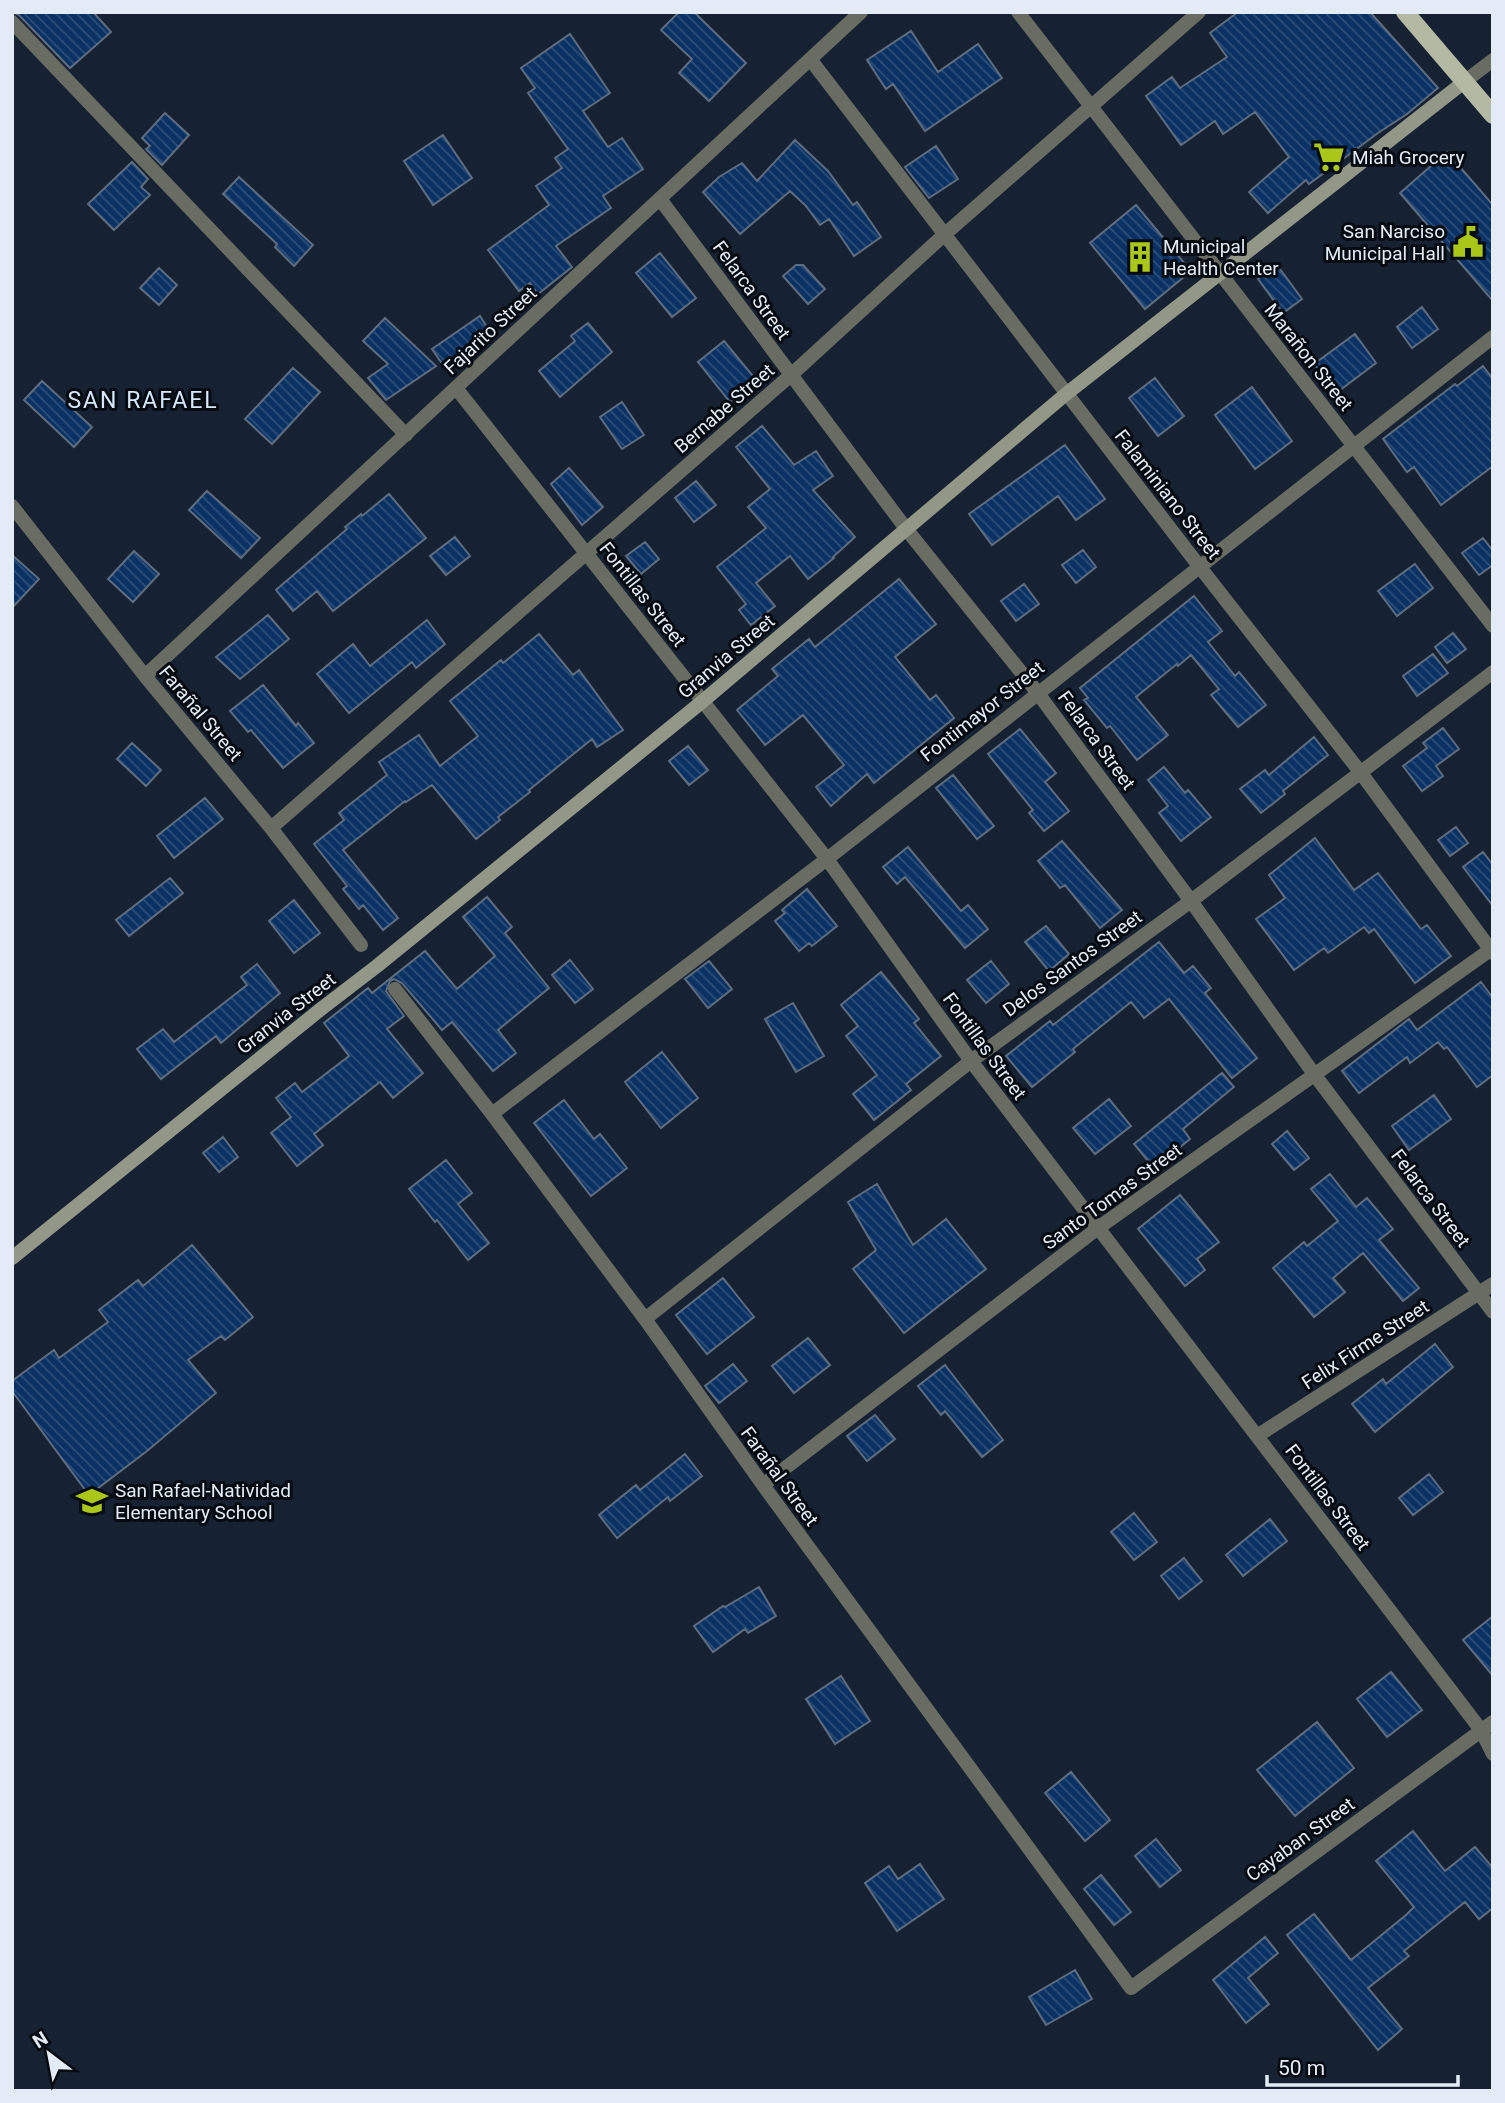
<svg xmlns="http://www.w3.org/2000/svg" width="1505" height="2103" viewBox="0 0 1505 2103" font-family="Roboto,sans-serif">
<defs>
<pattern id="building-back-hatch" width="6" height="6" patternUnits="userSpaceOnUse" patternTransform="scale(1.75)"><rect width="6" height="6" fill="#093163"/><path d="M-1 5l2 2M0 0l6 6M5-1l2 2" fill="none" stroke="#2d4f7a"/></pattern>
</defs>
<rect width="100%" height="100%" fill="#162232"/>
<path fill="url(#building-back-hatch)" stroke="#5e6c80" stroke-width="2" d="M12,12H93L111,32L70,68L19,15Z
M679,12H694L746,63L709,101L679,73L692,59L661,30Z
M1238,12H1370L1438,88L1407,114L1378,133L1309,184L1306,180L1268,213L1249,192L1289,157L1255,112L1223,134L1215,121L1181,145L1146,96L1172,77L1180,88L1227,57L1210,33Z
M911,31L938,72L978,44L1002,78L925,131L893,84L886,89L867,60Z
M570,34L610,93L583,111L608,147L622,138L643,169L603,196L611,208L556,246L572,267L538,294L530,283L519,291L488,250L549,205L536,186L562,168L555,158L568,149L528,93L535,88L521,68Z
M165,113L189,135L162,165L146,149L150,146L142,138Z
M443,135L472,178L433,205L404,161Z
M795,140L828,171L853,205L857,202L881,237L854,256L829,219L820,225L806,206L790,191L740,234L703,192L719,177L742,163L757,181Z
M936,146L958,179L929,198L905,167Z
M1447,152L1493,205V301L1400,193Z
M132,162L148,179L141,187L150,195L114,230L88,204Z
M239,177L313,245L294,266L275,247L277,244L223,194Z
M1136,205L1191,271L1145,309L1090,243Z
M660,253L696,298L672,317L636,273Z
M796,265H803L825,289L808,304L783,276Z
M1277,265L1302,299L1283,313L1258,279Z
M159,268L177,285L159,305L140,288Z
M1422,307L1438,329L1412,348L1397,327Z
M480,316L494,338L447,371L432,349Z
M385,318L436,366L386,400L368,378L388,364L363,341Z
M588,323L612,352L560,397L539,371L575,341L571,336Z
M1355,334L1376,363L1336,393L1314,364Z
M724,341L753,376V384L730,402L698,362Z
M1483,366L1493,379V466L1441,505L1414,467L1407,472L1383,439L1455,384L1457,386Z
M293,368L320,392L272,444L245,419Z
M1155,378L1184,416L1158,436L1129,398Z
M42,381L92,427L74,447L24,400Z
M1252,387L1292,441L1255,469L1215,415Z
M622,402L644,435L622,449L600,417Z
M762,426L794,465L816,451L833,476L813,490L855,537L833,557L834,558L808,579L790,556L756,583L775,606L751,625L739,610L746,604L717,567L766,528L748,507L770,489L736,447Z
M1065,445L1105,499L1076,520L1058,496L992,545L969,514Z
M569,468L603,507L582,525L551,484Z
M696,481L716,505L694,522L675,498Z
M207,491L260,538L241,558L189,510Z
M389,494L426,538L333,611L317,591L293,611L276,590L347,529L345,527L361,514L362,516Z
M455,537L470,556L446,575L430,556Z
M1483,538L1493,551V565L1479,575L1462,553Z
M645,542L659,559L641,574L626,556Z
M1083,550L1096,567L1076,583L1062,565Z
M134,551L159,574L133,602L108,579Z
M12,555L39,579L12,608Z
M1415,564L1433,588L1397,616L1378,591Z
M899,579L936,624L895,657L930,700L936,695L954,718L874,783L867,774L831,806L816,787L844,765L803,715L765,745L737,710L778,676L772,669L809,639L815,647Z
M1024,584L1039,604L1016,621L1001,601Z
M1194,596L1222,631L1208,642L1235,676L1239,672L1266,705L1238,727L1211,695L1219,689L1191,655L1178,666L1177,664L1136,697L1168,735L1137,760L1110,726L1107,728L1084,700L1088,698L1080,688Z
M268,615L289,639L240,679L216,657Z
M427,620L445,644L416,668L412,662L349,713L317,674L353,644L370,666Z
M1453,633L1466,649L1447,663L1435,647Z
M539,634L573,675L579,670L623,730L597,747L592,739L529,790L530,792L498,817L500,820L476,839L432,785L406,802L405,801L343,850L398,918L383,930L363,905L359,909L343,889L347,886L314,844L344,820L339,813L387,775L379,762L419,735L440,766L478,736L450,701L501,660L503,663Z
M1433,654L1448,673L1417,696L1403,676Z
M263,685L296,726L298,723L314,743L283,768L251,730L248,732L230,711Z
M1443,728L1459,749L1436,766L1443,776L1422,791L1403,766L1427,748L1423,743Z
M1020,729L1056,773L1045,782L1069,811L1044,831L1029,813L1033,810L988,754Z
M1314,737L1328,755L1283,791L1285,794L1261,813L1240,789L1265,770L1269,775Z
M132,743L161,770L146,786L117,759Z
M688,746L708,770L689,785L669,761Z
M1164,767L1185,793L1188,790L1211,817L1181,841L1159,813L1168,806L1148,780Z
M953,775L994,826L977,839L936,788Z
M205,798L223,819L174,858L157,836Z
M1456,827L1468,843L1450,856L1438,840Z
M1315,838L1354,890L1378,873L1421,929L1427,925L1451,956L1415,983L1374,929L1369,933L1364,927L1328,953L1324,948L1294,970L1256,919L1285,898L1269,875Z
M1062,841L1122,910L1100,928L1065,885L1060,888L1038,861Z
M908,847L961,911L968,905L988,929L965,948L905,877L897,884L883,867Z
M1483,852L1493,865V906L1463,867Z
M170,878L183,893L129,936L116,920Z
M807,889L837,926L812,946L809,943L799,951L775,921L785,913L782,910Z
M487,897L512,927L505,933L549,988L498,1030L516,1053L493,1071L452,1022L442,1030L402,983L394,979L390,981L386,991L404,1016L387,1029L423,1073L393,1098L380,1082L314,1134L323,1145L297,1166L271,1133L291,1117L276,1098L295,1083L302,1092L349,1056L324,1023L368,988L372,993L425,951L457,989L495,956L463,917Z
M294,900L320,933L294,953L269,921Z
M1046,926L1069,954L1049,971L1025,942Z
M1159,942L1184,973L1193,966L1211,988L1205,993L1257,1058L1232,1078L1169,999L1144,1018L1131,1002L1073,1049L1075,1052L1032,1087L1006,1056L1050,1021L1053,1025Z
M570,960L593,989L575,1003L552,975Z
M709,961L732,989L708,1008L685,979Z
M991,961L1009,984L986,1003L967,980Z
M257,964L280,993L221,1043L216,1036L161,1079L137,1049L163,1029L174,1042L247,985L241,977Z
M881,972L919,1019L914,1023L941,1056L906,1084L911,1090L874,1120L853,1094L877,1075L846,1036L858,1026L841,1005Z
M1481,982L1493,998V1075L1477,1087L1447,1047L1444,1049L1438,1042L1410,1063L1407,1057L1359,1093L1342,1071L1409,1019L1417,1030Z
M793,1003L824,1056L796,1072L765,1019Z
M662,1052L698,1098L661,1128L625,1082Z
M1222,1073L1234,1087L1183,1129L1190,1139L1154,1168L1134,1144Z
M1434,1095L1451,1119L1409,1150L1392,1126Z
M1109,1099L1131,1126L1095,1154L1073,1128Z
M564,1100L594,1139L600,1134L627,1168L591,1196L534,1123Z
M1287,1131L1309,1158L1294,1170L1272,1144Z
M223,1137L238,1157L219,1172L203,1153Z
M446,1160L472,1193L458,1204L489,1243L468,1260L437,1220L435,1222L409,1189Z
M1330,1174L1356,1207L1367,1198L1393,1229L1379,1240L1419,1288L1403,1301L1363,1253L1333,1278L1345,1292L1314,1317L1273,1268L1304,1242L1307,1246L1338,1221L1311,1189Z
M877,1184L913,1245L946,1219L986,1269L904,1333L853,1269L876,1250L848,1202Z
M1180,1195L1219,1242L1197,1259L1205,1270L1185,1286L1138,1229Z
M192,1245L253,1317L225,1340L221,1336L188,1360L216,1393L147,1451L89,1495L12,1391V1381L54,1350L59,1358L108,1322L99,1310L138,1280L143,1286Z
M723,1278L754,1317L707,1354L676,1315Z
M808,1338L830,1365L794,1393L772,1366Z
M1435,1344L1453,1367L1375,1432L1352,1404L1383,1379L1386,1384Z
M733,1364L747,1381L719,1403L705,1386Z
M945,1365L1003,1440L982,1457L945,1411L941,1415L918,1386Z
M875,1415L895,1439L867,1461L847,1436Z
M685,1454L702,1476L670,1501L668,1497L617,1538L599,1515L636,1485L640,1490Z
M1429,1474L1443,1492L1413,1515L1399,1498Z
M1134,1513L1157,1542L1134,1560L1111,1532Z
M1270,1519L1287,1541L1243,1576L1226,1555Z
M1184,1558L1202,1581L1179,1599L1161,1576Z
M759,1587L776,1616L748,1633L745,1629L713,1652L694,1626L723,1606L725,1607Z
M1493,1616V1676L1463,1640Z
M1391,1672L1422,1710L1387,1737L1357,1699Z
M841,1676L870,1721L835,1744L806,1699Z
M1317,1722L1354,1768L1295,1816L1257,1770Z
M1071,1772L1110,1820L1085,1841L1045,1793Z
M1413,1831L1445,1871L1475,1847L1493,1868V1908L1479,1919L1465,1902L1404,1951L1409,1956L1368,1988L1402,2029L1378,2050L1287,1935L1314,1914L1351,1960L1406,1915L1414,1907L1376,1861Z
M1156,1839L1181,1870L1160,1887L1135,1856Z
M920,1864L944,1899L897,1931L865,1883L889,1866L898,1879Z
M1101,1875L1131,1912L1114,1925L1084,1889Z
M1265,1937L1278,1953L1248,1978L1269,2004L1246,2023L1213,1980Z
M1075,1970L1092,1999L1046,2025L1029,1997Z"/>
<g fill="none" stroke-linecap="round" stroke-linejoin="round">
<path stroke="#696c62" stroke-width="14" d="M1464,82L1493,60"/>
<path stroke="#696c62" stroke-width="14" d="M1018,12L1493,626
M12,22L406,435
M810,59L1199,566L1361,773L1493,953
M660,199L907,530L1037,692L1191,901L1314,1074L1493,1312
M456,388L827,859L971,1061L1481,1730L1493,1754
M12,506L145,676L271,828L361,945
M145,676L861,12
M271,828L791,375L945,234L1199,12
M395,989L492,1114L645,1319L763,1485L1131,1988L1493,1722
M492,1114L827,859L1493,337
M645,1319L971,1061L1191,901L1493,672
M1257,1436L1493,1284
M763,1485L1098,1228L1493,948"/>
<path stroke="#939787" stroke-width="14" d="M12,1258L321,1009L377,966L703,701L1066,394L1464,82"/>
<path stroke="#b3b9a3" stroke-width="18" d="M1405,12L1493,115"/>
</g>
<defs>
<symbol id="supermarket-bare" viewBox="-9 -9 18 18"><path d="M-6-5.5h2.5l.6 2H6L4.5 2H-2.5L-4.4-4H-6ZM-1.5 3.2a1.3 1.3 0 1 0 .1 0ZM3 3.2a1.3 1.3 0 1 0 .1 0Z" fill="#aac718" stroke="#060b12" stroke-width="2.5" paint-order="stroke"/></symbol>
<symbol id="civic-bare" viewBox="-9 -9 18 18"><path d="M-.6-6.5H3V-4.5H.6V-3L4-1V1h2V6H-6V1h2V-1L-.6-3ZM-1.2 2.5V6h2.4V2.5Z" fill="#aac718" stroke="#060b12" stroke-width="2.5" paint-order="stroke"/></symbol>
<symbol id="building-bare" viewBox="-9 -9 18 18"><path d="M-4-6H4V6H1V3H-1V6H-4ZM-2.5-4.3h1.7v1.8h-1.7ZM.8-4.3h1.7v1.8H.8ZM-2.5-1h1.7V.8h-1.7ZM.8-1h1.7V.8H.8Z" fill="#aac718" stroke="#060b12" stroke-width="2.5" paint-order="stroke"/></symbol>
<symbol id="school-bare" viewBox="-9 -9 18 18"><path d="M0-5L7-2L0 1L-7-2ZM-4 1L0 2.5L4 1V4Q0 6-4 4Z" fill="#aac718" stroke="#060b12" stroke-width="2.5" paint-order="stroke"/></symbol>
</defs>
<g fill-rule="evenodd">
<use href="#supermarket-bare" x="1307" y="135" width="44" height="44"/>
<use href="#civic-bare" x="1446" y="220" width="44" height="44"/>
<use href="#building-bare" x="1118" y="235" width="44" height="44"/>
<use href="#school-bare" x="70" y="1479" width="44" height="44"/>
</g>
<g text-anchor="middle" stroke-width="6" stroke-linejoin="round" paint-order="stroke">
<g font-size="19" fill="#e3ebf7" stroke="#060b12" text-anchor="start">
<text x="1352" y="164">Miah Grocery</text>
<text x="1445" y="238" text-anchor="end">San Narciso<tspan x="1445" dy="22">Municipal Hall</tspan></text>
<text x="1163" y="253">Municipal<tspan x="1163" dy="22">Health Center</tspan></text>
<text x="115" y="1497">San Rafael-Natividad<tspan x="115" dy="22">Elementary School</tspan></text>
</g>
<g font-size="19" fill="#e3ebf7" stroke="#060b12">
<text transform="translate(752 290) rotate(54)" y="7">Felarca Street</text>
<text transform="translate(490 330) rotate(-43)" y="7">Fajarito Street</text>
<text transform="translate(1309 357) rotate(52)" y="7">Marañon Street</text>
<text transform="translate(724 408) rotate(-41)" y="7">Bernabe Street</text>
<text transform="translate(1168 494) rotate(52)" y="7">Falaminiano Street</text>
<text transform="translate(643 594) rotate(52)" y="7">Fontillas Street</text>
<text transform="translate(726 656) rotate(-40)" y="7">Granvia Street</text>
<text transform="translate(982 711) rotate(-38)" y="7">Fontimayor Street</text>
<text transform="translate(201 713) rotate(50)" y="7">Farañal Street</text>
<text transform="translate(1097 740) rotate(54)" y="7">Felarca Street</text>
<text transform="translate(1072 963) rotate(-36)" y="7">Delos Santos Street</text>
<text transform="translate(286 1013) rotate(-38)" y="7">Granvia Street</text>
<text transform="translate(985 1046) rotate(54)" y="7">Fontillas Street</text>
<text transform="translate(1112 1196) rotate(-36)" y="7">Santo Tomas Street</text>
<text transform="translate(1431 1198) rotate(53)" y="7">Felarca Street</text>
<text transform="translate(1365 1344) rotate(-33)" y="7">Felix Firme Street</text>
<text transform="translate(780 1476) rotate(54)" y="7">Farañal Street</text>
<text transform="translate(1328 1497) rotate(53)" y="7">Fontillas Street</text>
<text transform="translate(1300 1839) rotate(-36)" y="7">Cayaban Street</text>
</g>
<g font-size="23" letter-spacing="2" fill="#d6e6fd" stroke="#060b12">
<text x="143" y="408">SAN RAFAEL</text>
</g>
</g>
<rect width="1505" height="2103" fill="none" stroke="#e3ebf7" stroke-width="28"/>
<g transform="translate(49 2054) rotate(328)" stroke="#060b12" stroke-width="5" paint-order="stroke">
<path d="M0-5L12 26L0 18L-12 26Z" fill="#e3ebf7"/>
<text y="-10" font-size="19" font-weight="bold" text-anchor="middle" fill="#e3ebf7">N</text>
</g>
<path d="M1267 2075v10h191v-10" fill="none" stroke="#e3ebf7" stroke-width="3.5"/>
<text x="1278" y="2075" font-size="21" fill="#e3ebf7" stroke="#060b12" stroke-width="5" paint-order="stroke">50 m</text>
</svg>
